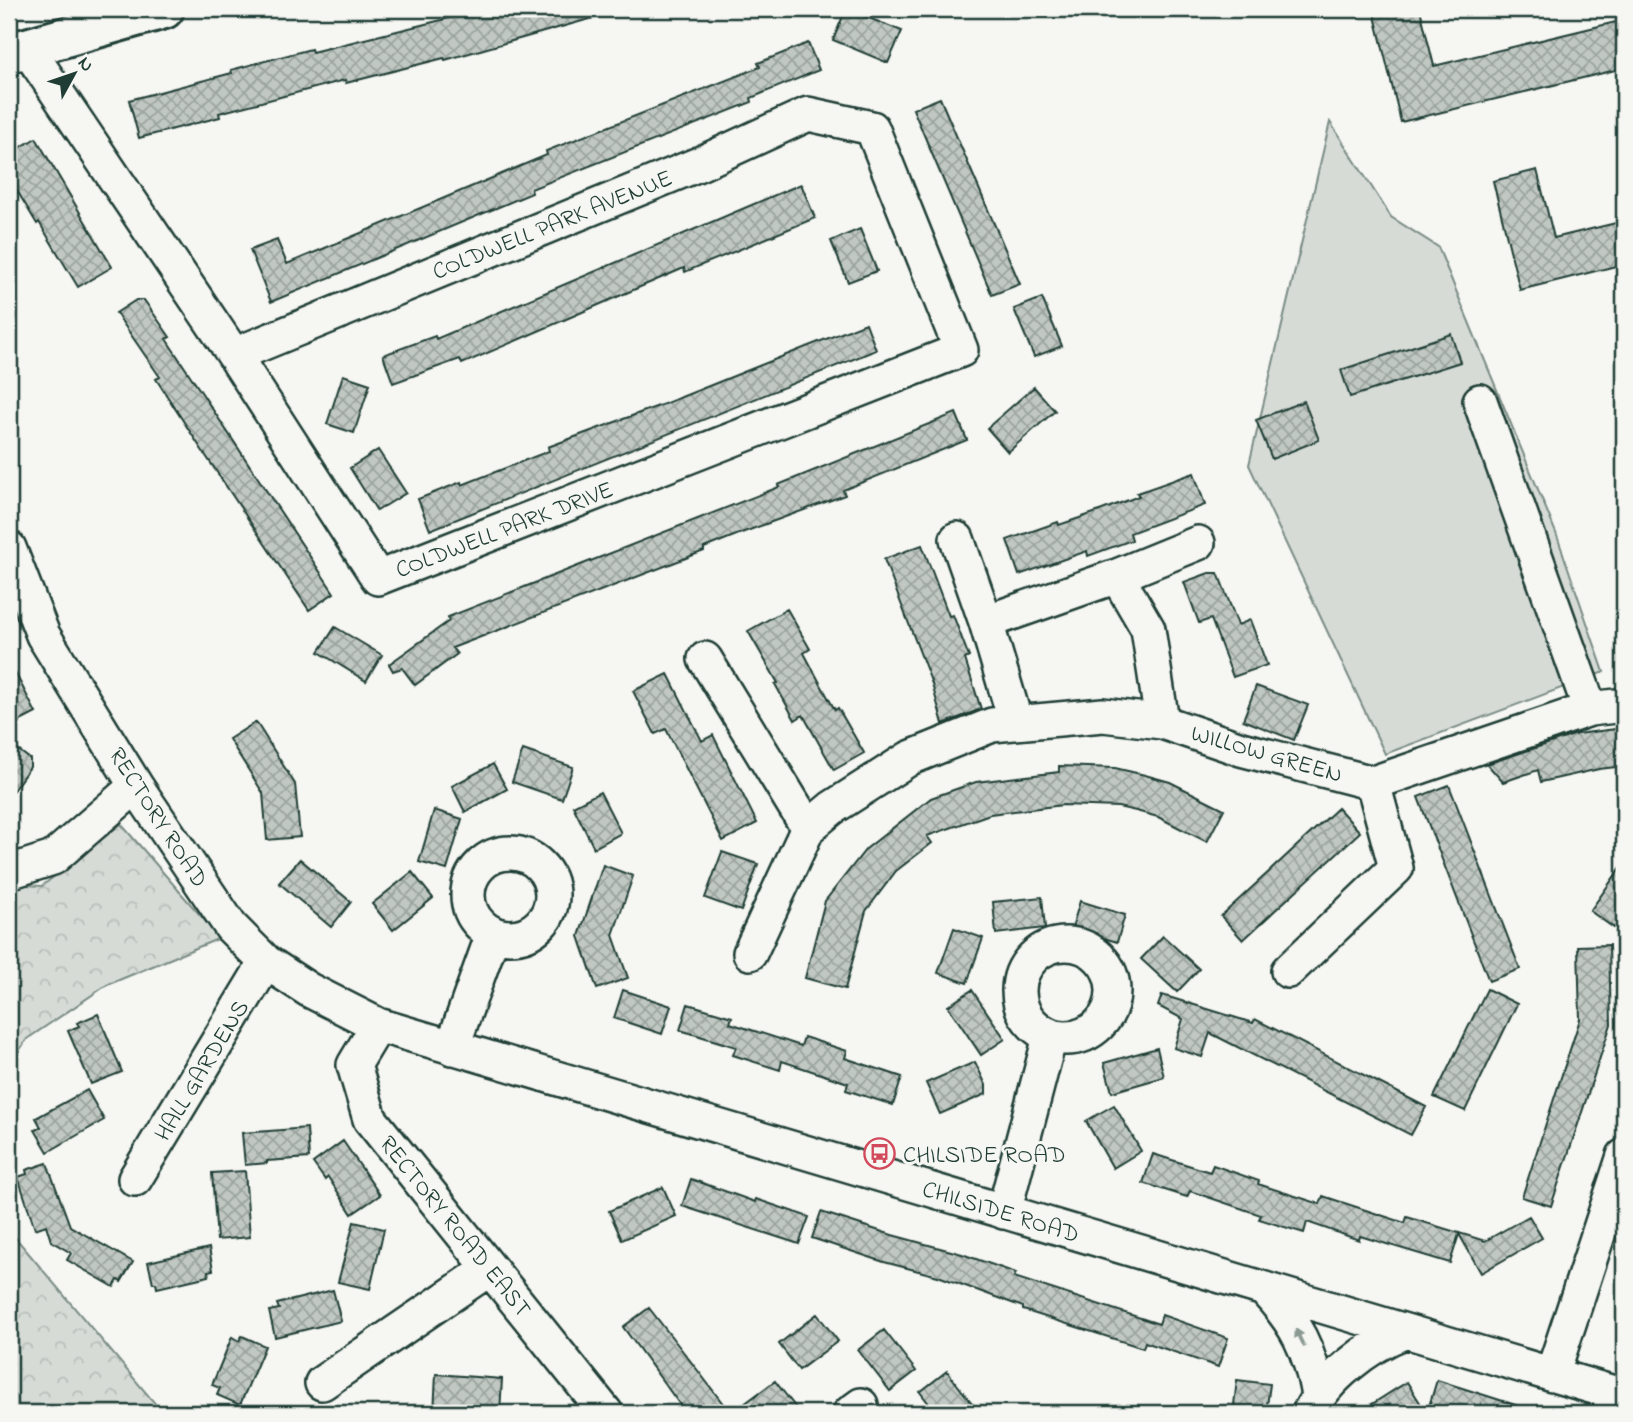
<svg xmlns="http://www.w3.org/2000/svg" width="1633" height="1422" viewBox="0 0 1633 1422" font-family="'Indie Flower',sans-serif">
<defs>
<pattern id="forest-crowns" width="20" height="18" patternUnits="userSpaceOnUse" patternTransform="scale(1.75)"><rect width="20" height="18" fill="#d6dbd6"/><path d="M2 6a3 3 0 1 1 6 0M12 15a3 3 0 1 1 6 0" fill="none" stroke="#b7bdb8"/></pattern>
<pattern id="building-cross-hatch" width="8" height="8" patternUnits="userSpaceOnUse" patternTransform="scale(1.75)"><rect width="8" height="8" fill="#c1c8c3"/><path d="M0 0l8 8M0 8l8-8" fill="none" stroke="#9ca49f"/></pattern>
</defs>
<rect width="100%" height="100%" fill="#f6f6f2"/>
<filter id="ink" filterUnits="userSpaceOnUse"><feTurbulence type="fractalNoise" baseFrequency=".0143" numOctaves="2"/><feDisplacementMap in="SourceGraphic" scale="14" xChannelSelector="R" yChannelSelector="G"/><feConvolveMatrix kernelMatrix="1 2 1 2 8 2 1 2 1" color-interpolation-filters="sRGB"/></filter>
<g filter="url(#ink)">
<path fill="#d6dbd6" stroke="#7a8c85" stroke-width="2" d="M1330,122L1391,217L1438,247L1556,533L1604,672L1385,754L1249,465Z"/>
<path fill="url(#forest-crowns)" stroke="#7a8c85" stroke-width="2" d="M121,824L220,938L107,985L27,1039L9,1066V884L42,886Z
M9,1230L163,1413H9Z"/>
<path fill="url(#building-cross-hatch)" stroke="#1f3d34" stroke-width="2" d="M486,9H599L600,16L445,60L444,58L346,83L345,80L219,113L220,117L139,138L129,100L232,73L231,70L311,49L312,52Z
M846,9L902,31L888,63L833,40Z
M1388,9H1420L1434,66L1624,20V68L1401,122L1374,12Z
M808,43L819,70L751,98L752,102L531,189L532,193L271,302L250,250L277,240L287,264L547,155L546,151L760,67L758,63Z
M940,98L1020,284L992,295L913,109Z
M36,138L112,267L78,287L39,222L37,224L16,189L9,194V154Z
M1537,170L1554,238L1624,221V264L1520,290L1493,181Z
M801,184L815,218L685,272L684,268L462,364L460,359L393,383L383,355L435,336L436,339Z
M860,229L877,271L848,282L831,241Z
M1042,298L1062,346L1034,357L1014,309Z
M136,300H144L170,337L166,339L334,593L309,610L200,447L156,379L160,377L116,313Z
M866,323L876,350L430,530L418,499L461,482L462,485L549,451L548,447L664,404Z
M1451,334L1460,362L1350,397L1341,370Z
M343,375L370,384L354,433L327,424Z
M1034,387L1055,411L1008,452L987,428Z
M1304,401L1319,440L1272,459L1256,420Z
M956,413L967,440L843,490L845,495L744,532L704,548V551L452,648L457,654L415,685L402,668L393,671L389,664L449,621L448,617L779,487L778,485Z
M378,450L406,493L377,511L350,468Z
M1194,473L1205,505L1130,533L1132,540L1088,556L1087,551L1019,575L1007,540L1058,522L1059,525L1097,512L1139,496L1137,493Z
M922,545L949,616L953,615L969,657L965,659L981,709L943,724L932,684L884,559Z
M1209,573H1218L1238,625L1250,620L1267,665L1233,677L1211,619L1199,623L1184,582Z
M787,609L810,649L804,653L820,683L835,710L838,708L864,753L834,770L803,715L795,720L775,684L778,683L748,631Z
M335,627L382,655L366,681L319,652Z
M9,661L36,713L9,727Z
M668,674L702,741L713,735L757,823L723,841L666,729L655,734L633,691Z
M1256,686L1308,705L1294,740L1243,720Z
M256,722L295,784L300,837L267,840L263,793L229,739Z
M1624,728V766L1599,769L1541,782L1538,770L1503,782L1487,764L1577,734Z
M9,743L30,759V767L9,796Z
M523,750L573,767L562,799L512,782Z
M493,764L507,789L465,812L452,786Z
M1059,766L1115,768L1145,775L1170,782L1224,809L1207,842L1158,817L1136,811L1118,807L1063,805L990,814L927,836L932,843L896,871L866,911L845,989L805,978L825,901L866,849L931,798L976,782L1059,772Z
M1449,785L1520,969L1489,981L1418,797Z
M600,792L621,833L594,848L573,806Z
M1338,808L1360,832L1243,940L1221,916Z
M434,810L462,819L447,870L419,862Z
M722,852L758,864L741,911L705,898Z
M300,859L351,902L331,927L279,883Z
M1624,863V914L1614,928L1590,911Z
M603,865L633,876L613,935L628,978L597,989L579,936Z
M412,872L433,898L393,930L372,904Z
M1042,897L1045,928L996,934L993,902Z
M1080,901L1125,915L1117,942L1072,928Z
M954,928L983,938L967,983L938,973Z
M1163,936L1199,969L1177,992L1141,959Z
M1609,945L1611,1024L1551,1206L1522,1197L1580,1019L1578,946Z
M1487,989L1517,1004L1465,1111L1434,1097Z
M623,990L671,1006L662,1034L614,1018Z
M972,990L1005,1039L981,1055L948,1006Z
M1162,995L1253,1023L1255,1019L1426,1107L1411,1135L1210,1033L1202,1057L1174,1048L1183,1019L1158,1006Z
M688,1004L732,1017L730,1023L801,1046L804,1037L847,1051L845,1058L902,1077L893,1105L846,1090L848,1083L782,1061L780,1070L733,1055L736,1047L680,1030Z
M98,1014L122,1072L91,1084L68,1031L79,1026L77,1023Z
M1157,1048L1164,1077L1112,1092L1104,1063Z
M975,1062L986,1085V1094L940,1114L926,1083Z
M87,1090L104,1120L48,1152L35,1130L41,1127L36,1118Z
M1114,1105L1141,1151L1113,1168L1086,1121Z
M307,1128L309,1158L267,1161V1163L245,1165L242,1133Z
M343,1141L380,1195L352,1214L328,1177L325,1180L313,1163Z
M1153,1154L1210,1172L1213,1165L1259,1181L1258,1184L1320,1204L1323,1196L1405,1223L1407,1217L1485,1241L1529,1216L1542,1238L1481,1273L1459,1234L1450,1263L1360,1236L1359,1240L1307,1222L1304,1233L1259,1219L1261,1215L1190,1191L1187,1197L1143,1183Z
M47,1163L70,1226L133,1262L121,1282L118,1280L114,1287L67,1260L71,1253L51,1241L46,1225L35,1229L18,1177L27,1174L26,1170Z
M245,1171L250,1237L217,1240L212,1173Z
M691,1179L755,1202L756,1199L809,1217L799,1244L682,1206Z
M663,1187L676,1216L622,1240L609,1211Z
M821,1212L892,1235L962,1254L1016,1273L1014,1277L1159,1324L1162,1315L1228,1338L1218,1367L1145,1342L1143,1348L1023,1310V1307L938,1276L884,1262L812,1238Z
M354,1222L384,1229L370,1289L338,1282Z
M209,1248L213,1270L208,1271L209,1276L157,1288L156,1283H153L148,1262Z
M333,1290L341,1321L275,1337L269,1311L279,1309L277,1304Z
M649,1308L699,1372L730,1413H686L623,1327Z
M817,1314L838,1341L799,1370L779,1344Z
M884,1330L916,1371L890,1391L858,1350Z
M242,1336L265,1346L240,1405L217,1395L220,1388L212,1385L232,1337L239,1341Z
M947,1371L963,1392L980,1413H936L920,1392Z
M436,1374L502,1379L500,1413H434Z
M1237,1380L1270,1384L1266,1413H1233Z
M1437,1380L1525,1408L1524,1413H1427Z
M775,1381L800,1413H732Z
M1407,1382L1422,1406L1410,1413H1358Z"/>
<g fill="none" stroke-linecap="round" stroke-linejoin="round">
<defs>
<path id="street" d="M27,48L234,355L378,578L961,350L872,128L808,114L699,164L234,355
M1480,401L1590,709
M957,539L986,622
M9,548L43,635L136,786L231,927L266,962L309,990L378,1025L1624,1396
M1117,576L1198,543
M705,659L808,828
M1016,723L986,622L1117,576L1148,629L1162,722
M468 895a42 42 0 1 1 84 0a42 42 0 1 1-84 0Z
M9,872L53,858L136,786
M1019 991a47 47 0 1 1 94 0a47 47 0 1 1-94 0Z
M750,953L808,828L832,808L910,758L992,725L1103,715L1162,722L1241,749L1373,783
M1288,971L1396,868L1373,783L1590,709L1624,705
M378,1025L354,1065L370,1119L606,1413
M452,1048L493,934
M135,1179L266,962
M1004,1212L1050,1037
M1265,1290C1296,1323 1310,1350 1318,1395
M1552,1375L1624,1156
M322,1383L489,1269
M850,1413L861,1405
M1309,1413C1325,1379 1369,1345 1404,1332"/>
<path id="secondary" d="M9,53L164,9"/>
</defs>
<use href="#street" stroke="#1f3d34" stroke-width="38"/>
<use href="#secondary" stroke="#1f3d34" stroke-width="44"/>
<use href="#street" stroke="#f6f6f2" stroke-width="33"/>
<use href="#secondary" stroke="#f6f6f2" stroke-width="38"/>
</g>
<defs><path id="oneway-solid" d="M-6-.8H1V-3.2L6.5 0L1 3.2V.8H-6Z" transform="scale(1.75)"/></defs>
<use fill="#8a9a93" href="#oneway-solid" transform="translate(1300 1338) rotate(-116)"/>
</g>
<defs>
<symbol id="bus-ring" viewBox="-11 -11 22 22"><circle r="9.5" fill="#f6f6f2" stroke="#d1495b" stroke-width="1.5"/><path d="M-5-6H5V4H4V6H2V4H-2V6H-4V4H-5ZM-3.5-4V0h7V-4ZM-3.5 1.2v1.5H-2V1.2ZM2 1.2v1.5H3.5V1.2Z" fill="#d1495b"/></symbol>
</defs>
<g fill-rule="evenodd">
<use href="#bus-ring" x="862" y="1136" width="35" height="35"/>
</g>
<g text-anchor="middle" stroke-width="6" stroke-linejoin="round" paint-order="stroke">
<g font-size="24" fill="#1f3d34" stroke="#f6f6f2">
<text transform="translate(552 224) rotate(-22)" y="8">COLDWELL PARK AVENUE</text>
<text transform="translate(504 529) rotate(-21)" y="8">COLDWELL PARK DRIVE</text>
<text transform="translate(1267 753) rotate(16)" y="8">WILLOW GREEN</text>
<text transform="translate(159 817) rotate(57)" y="8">RECTORY ROAD</text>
<text transform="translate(201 1070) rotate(-59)" y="8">HALL GARDENS</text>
<text transform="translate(1001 1211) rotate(17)" y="8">CHILSIDE ROAD</text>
<text transform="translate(456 1226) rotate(51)" y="8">RECTORY ROAD EAST</text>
</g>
<g font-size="24" fill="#1f3d34" stroke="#f6f6f2" text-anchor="start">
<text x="903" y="1162">CHILSIDE ROAD</text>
</g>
</g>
<rect width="1633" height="1422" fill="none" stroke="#f6f6f2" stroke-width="35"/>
<rect x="18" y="18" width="1598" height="1387" fill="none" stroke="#1f3d34" stroke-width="2.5" filter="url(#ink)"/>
<g transform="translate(74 74) rotate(50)" stroke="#f6f6f2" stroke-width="5" paint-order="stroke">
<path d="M0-5L12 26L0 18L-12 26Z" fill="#1f3d34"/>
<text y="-10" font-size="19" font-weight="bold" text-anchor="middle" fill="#1f3d34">N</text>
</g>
</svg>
